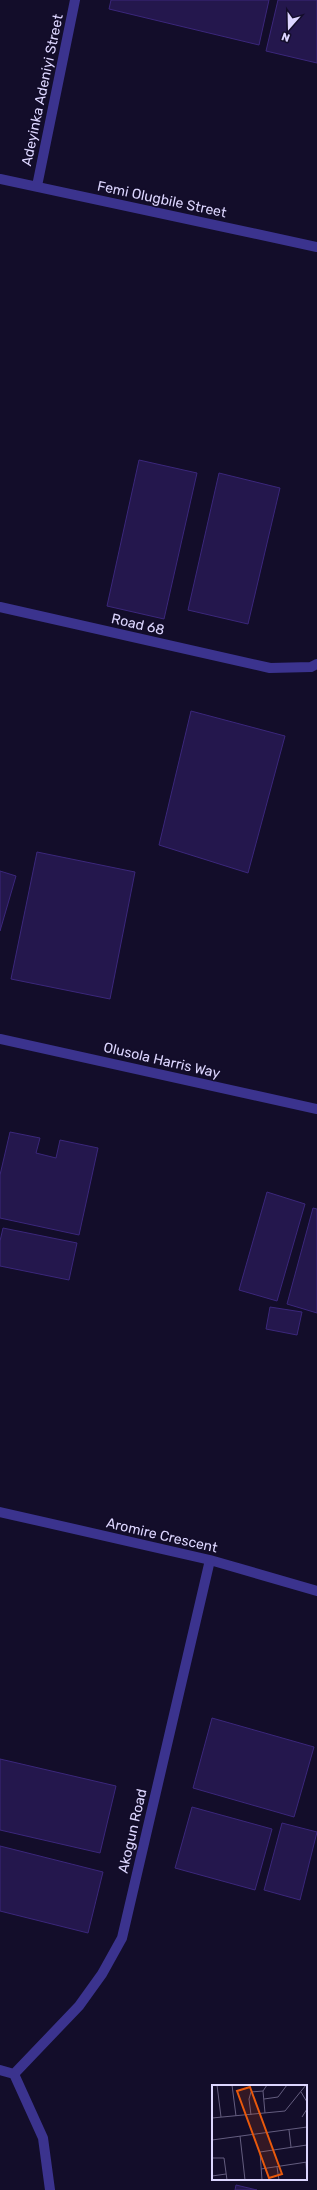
<svg xmlns="http://www.w3.org/2000/svg" width="317" height="2190" viewBox="0 0 317 2190" font-family="Rubik,sans-serif">
<rect width="100%" height="100%" fill="#130d2a"/>
<path fill="#24174d" stroke="#3b277b" d="M111,0H269L259,45L109,9Z
M278,0H317V63L266,51Z
M139,460L197,473L164,619L107,606Z
M219,473L280,488L248,624L188,610Z
M191,711L285,736L248,873L159,845Z
M37,852L135,872L110,999L11,979Z
M0,871L16,876L0,931Z
M10,1132L40,1138L36,1153L56,1158L60,1140L98,1148L79,1235L0,1218V1175Z
M267,1192L305,1204L277,1301L239,1290Z
M313,1208L317,1209V1313L287,1304Z
M3,1228L77,1243L69,1280L0,1266V1241Z
M270,1307L302,1312L297,1335L266,1329Z
M212,1718L314,1747L294,1817L193,1788Z
M0,1759L116,1786L100,1853L0,1830Z
M192,1807L272,1829L255,1890L175,1868Z
M282,1823L317,1832L300,1900L264,1890Z
M0,1846L103,1872L88,1933L0,1911Z
M236,2185L257,2190H235Z"/>
<g fill="none" stroke-linecap="round" stroke-linejoin="round">
<path stroke="#3b338e" stroke-width="10" d="M0,179L317,247
M37,186L75,0
M0,607L270,668L311,667L317,664
M0,1039L317,1109
M0,1512L210,1560L317,1591
M0,2070L14,2074
M14,2074L79,2006L102,1974L122,1938L210,1560
M14,2074L43,2138L50,2190"/>
</g>
<g text-anchor="middle" stroke-width="3" stroke-linejoin="round" paint-order="stroke">
<g font-size="14" fill="#ddd6ff" stroke="#130d2a">
<text transform="translate(42 90) rotate(-78)" y="5">Adeyinka Adeniyi Street</text>
<text transform="translate(162 199) rotate(12)" y="5">Femi Olugbile Street</text>
<text transform="translate(138 624) rotate(13)" y="5">Road 68</text>
<text transform="translate(162 1060) rotate(13)" y="5">Olusola Harris Way</text>
<text transform="translate(162 1535) rotate(13)" y="5">Aromire Crescent</text>
<text transform="translate(132 1831) rotate(-77)" y="5">Akogun Road</text>
</g>
</g>
<g transform="translate(212 2085)">
<rect width="95" height="95" fill="#130d2a"/>
<path fill="none" stroke="#645d7f" stroke-width="1" d="M5,0L9,32M20,0L24,31M51,6L53,28M39,7L51,6L55,0M89,7L95,17V24L90,32M52,14L66,12L75,0M39,30L37,14L39,7M0,33L73,26L94,0M77,45L79,62M28,51L33,95M0,55L95,42M0,73H12L15,95M94,77L95,93M65,82L67,95M49,84L95,77M0,91L14,89M50,95L48,67L95,60"/>
<path fill="#e8590c" fill-opacity="0.15" stroke="#e8590c" stroke-width="2" d="M38,2L70,89L57,93L25,6Z"/>
<rect width="95" height="95" fill="none" stroke="#ddd6ff" stroke-width="2"/>
</g>
<g transform="translate(289 28) rotate(200)" stroke="#130d2a" stroke-width="3" paint-order="stroke">
<path d="M0-3L7 15L0 10L-7 15Z" fill="#ddd6ff"/>
<text y="-6" font-size="11" font-weight="bold" text-anchor="middle" fill="#ddd6ff">N</text>
</g>
</svg>
